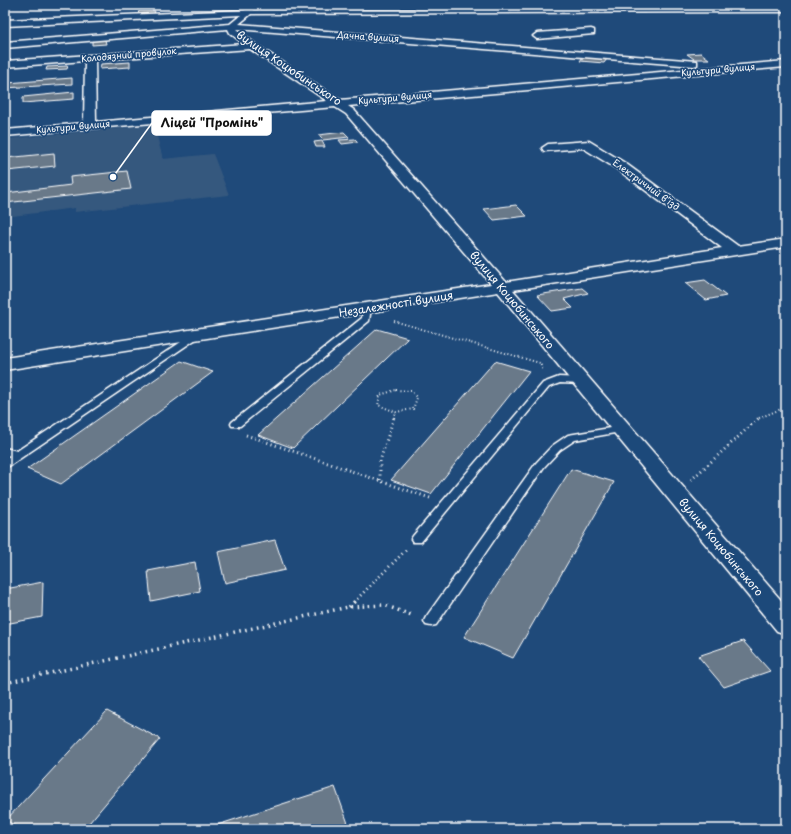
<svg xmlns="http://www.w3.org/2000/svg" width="791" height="834" viewBox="0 0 791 834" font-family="'Playpen Sans',sans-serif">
<rect width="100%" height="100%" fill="#1f4a7a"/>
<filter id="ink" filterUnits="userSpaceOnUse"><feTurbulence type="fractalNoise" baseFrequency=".025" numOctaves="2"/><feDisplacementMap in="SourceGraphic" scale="8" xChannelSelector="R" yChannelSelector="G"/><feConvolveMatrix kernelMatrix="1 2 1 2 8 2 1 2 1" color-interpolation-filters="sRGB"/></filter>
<g filter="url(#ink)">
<path fill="#35587e" d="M154,125L163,159L213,154L229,195L75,212V208L5,217V139Z"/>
<path fill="#697989" stroke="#fff" d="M139,11H155L154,14H138Z
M105,40L106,44L92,45V41Z
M701,53L709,59H694L687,54Z
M583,57L607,59L604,63L580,61Z
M130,62V67L100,69L101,64Z
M68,66L67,69L46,70L47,67Z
M72,78V84L5,88L7,83Z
M74,92V99L23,103V97Z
M344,132L349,137L323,140L318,135Z
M355,139L358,142L342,144L339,140Z
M322,141L325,147H316L314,142Z
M5,153L6,158L54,153L55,166L7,171L6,193L71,185L70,177L127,171L131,189L5,203Z
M516,205L527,216L494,220L484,209Z
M705,280L726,296L706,300L685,283Z
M582,288L588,293L564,299L573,308L552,311L537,295Z
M377,329L408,338L293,448L258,435Z
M181,361L213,372L61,484L27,469Z
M495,361L529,371L431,494L391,480Z
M571,469L614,482L513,658L464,637Z
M275,540L285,570L225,583L218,552Z
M195,562L200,591L151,601L148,571Z
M43,582L42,617L5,624V589Z
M743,641L770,671L724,687L698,656Z
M107,711L160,739L84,829H20L6,820Z
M335,787L350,829H205Z"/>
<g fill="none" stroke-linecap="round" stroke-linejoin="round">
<defs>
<path id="lane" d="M367,305L371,308L369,321L240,426H232L231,424L232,422L362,318L363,308Z
M196,332L200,335L199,337L9,466L5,467V459L10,456L5,454V448L17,451Z
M559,377L581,378L586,381L581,384L560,383L549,387L421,542H413L411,539L413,536L543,383Z
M622,426L627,429L626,431L575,440L560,450L544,467L436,625L431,626L426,625L424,621L426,617L536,463L552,446L568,435Z"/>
<path id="street" d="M246,5H254L253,10L786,8V12L251,14L239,24L697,61V65L694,66L237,29L255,44L340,100L786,61V67L348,106L354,110L506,282L722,248L617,169L583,148L544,151L542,148L548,144L589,141L625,163L738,246L786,239V247L513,290L786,606V634L777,631L498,292L5,370V358L491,284L346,114L335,107L5,136V130L84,123L85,61L5,67V61L244,44L230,33L228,29L5,48V42L230,24L241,15L5,26V20L245,10ZM250,49L327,101L96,122L95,60Z
M591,29L594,30V34L537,39L533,36L537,33Z"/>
</defs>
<use href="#lane" stroke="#fff" stroke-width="3"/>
<use href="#street" stroke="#fff" stroke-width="3"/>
<path stroke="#fff" stroke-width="2" stroke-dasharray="1 2.5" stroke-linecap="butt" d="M394,321L540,363L543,371
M396,390L411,391L417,398L413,409L396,412L378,405L380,395Z
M394,418L396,412
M759,418L786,407"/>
<path stroke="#fff" stroke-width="3" stroke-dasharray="1 3.5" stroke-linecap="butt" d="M246,435L430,498
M380,480V461L394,417
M691,480L760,417
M354,602L408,548"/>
<path stroke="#fff" stroke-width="3.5" stroke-dasharray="1.5 4.5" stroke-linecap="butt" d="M349,607L355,601
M5,683L348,607L384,605L414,616"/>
<use href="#lane" fill="#1f4a7a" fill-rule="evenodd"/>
<use href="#street" fill="#1f4a7a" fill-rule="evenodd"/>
</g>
</g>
<g text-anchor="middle" stroke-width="3.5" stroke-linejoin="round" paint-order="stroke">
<g font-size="9" fill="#fff" stroke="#1f4a7a">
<text transform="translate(368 37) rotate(4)" y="3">Дачна вулиця</text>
<text transform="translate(129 55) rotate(-5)" y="3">Колодязний провулок</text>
<text transform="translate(718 70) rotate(-5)" y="3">Культури вулиця</text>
<text transform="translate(395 98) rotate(-5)" y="3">Культури вулиця</text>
<text transform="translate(73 127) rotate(-5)" y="3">Культури вулиця</text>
<text transform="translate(646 185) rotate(36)" y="3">Електричний в’їзд</text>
</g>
<g font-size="11" fill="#fff" stroke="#1f4a7a">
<text transform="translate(289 68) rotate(34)" y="4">вулиця Коцюбинського</text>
<text transform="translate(512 300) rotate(50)" y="4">вулиця Коцюбинського</text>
<text transform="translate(396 304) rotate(-9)" y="4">Незалежності вулиця</text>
<text transform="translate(721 547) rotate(50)" y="4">вулиця Коцюбинського</text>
</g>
</g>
<path fill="none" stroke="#fff" stroke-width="1.5" d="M113 177L152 123"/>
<circle fill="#fff" stroke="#1f4a7a" stroke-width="1.5" cx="113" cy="177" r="4"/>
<rect fill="#fff" stroke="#fff" stroke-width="1.5" x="152" y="111" width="119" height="24" rx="4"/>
<g font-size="12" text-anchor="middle" font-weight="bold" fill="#111">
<text x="212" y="127">Ліцей "Промінь"</text>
</g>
<rect width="791" height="834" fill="none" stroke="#1f4a7a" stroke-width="20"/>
<rect x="10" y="10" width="771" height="814" fill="none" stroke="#fff" stroke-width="1.5" filter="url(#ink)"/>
</svg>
